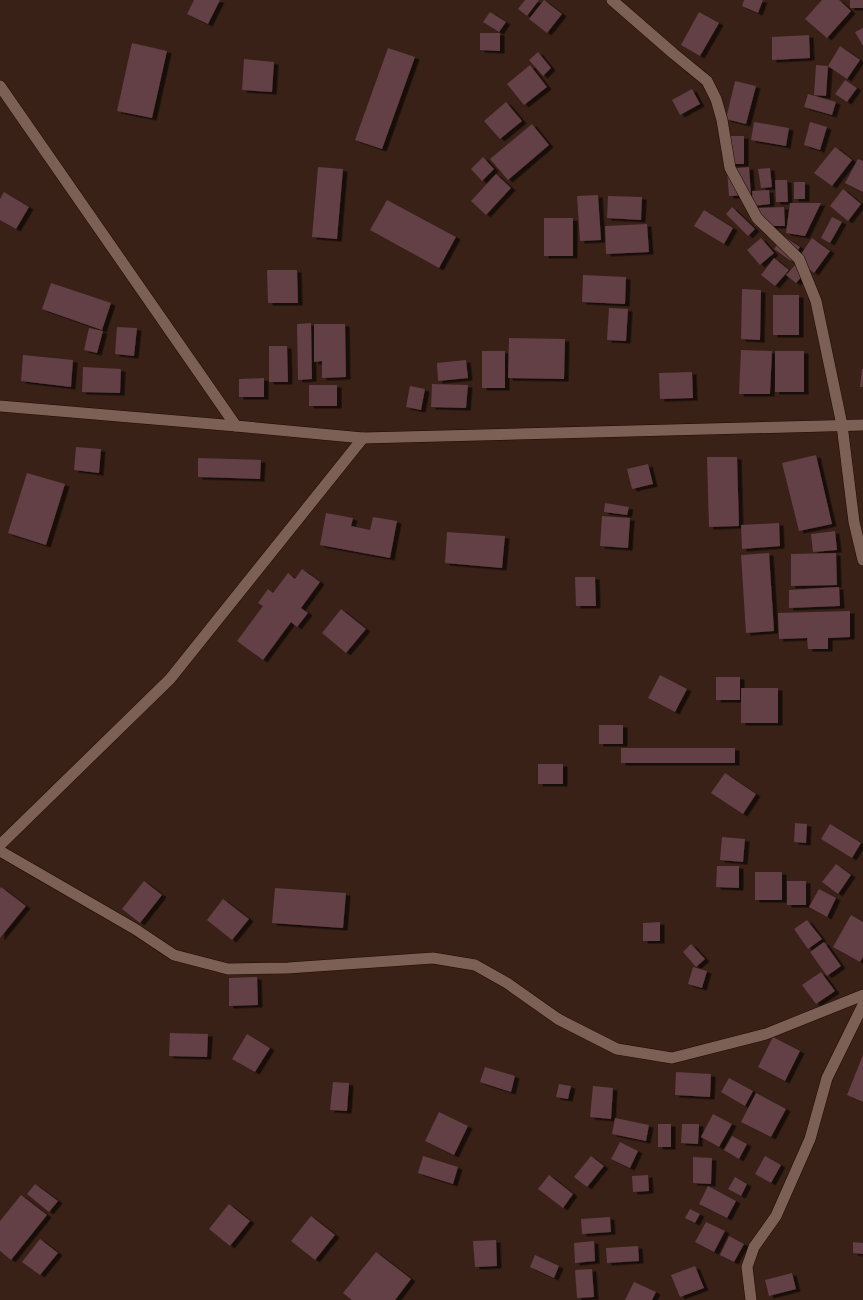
<svg xmlns="http://www.w3.org/2000/svg" width="863" height="1300" viewBox="0 0 863 1300" font-family="'PT Sans Narrow',sans-serif">
<defs>
<filter id="shadow"><feDropShadow dx="4.5" dy="2.5" stdDeviation="0" flood-color="#0009"/></filter>
</defs>
<rect width="100%" height="100%" fill="#392117"/>
<path fill="#623f44" filter="url(#shadow)" d="M194,0H220L208,24L187,14Z
M525,0H539L527,16L518,9Z
M544,0L562,14L547,33L529,19Z
M744,0H763L758,13L742,6Z
M822,0H839L851,11L827,38L805,19Z
M850,0H863V8H850Z
M490,12L506,22L499,32L483,22Z
M699,12L719,23L700,56L681,45Z
M863,28V46L855,32Z
M480,33H500V51L480,50Z
M809,35L810,58L772,60V37Z
M132,43L167,51L152,118L117,111Z
M840,46L860,60L847,79L828,66L826,96L814,95L816,65L828,66Z
M388,48L415,57L382,149L355,140Z
M538,52L551,68L543,76L529,60Z
M244,59L274,62L272,92L242,90Z
M530,65L547,87L524,105L507,84Z
M845,80L857,88L847,102L835,94Z
M735,81L756,86L746,124L726,119Z
M692,89L700,104L680,115L672,100Z
M808,94L836,102L832,115L804,107Z
M506,102L522,121L500,139L484,121Z
M754,122L789,128L786,146L751,140Z
M810,122L827,127L820,150L804,145Z
M532,124L549,145L508,180L490,159Z
M724,136H744V164H723Z
M835,147L852,160L832,186L814,173Z
M483,157L494,169L482,181L471,169Z
M858,159L863,161V192L845,183Z
M318,167L343,169L337,239L312,237Z
M749,167L751,195L729,196L727,169Z
M770,168L772,187L761,188L758,169Z
M496,174L511,188L486,215L471,201Z
M775,180H787L788,202H776Z
M794,182H805V199H794Z
M843,189L861,204L848,221L830,206Z
M769,190L770,204L753,206L752,191Z
M4,192L29,207L16,229L0,220V199Z
M598,195L601,240L580,241L577,196Z
M608,196L642,197L641,220L607,218Z
M387,200L456,237L439,268L370,230Z
M790,203H821L805,236L786,233Z
M732,207L755,229L748,236L726,214Z
M784,207L785,226H755V208Z
M704,210L733,228L724,244L694,226Z
M832,217L842,222L830,243L821,238Z
M544,218H573V256H544Z
M647,224L649,252L606,254L605,226Z
M783,236L800,247L791,261L774,249Z
M761,238L774,253L760,265L747,250Z
M812,238L830,251L814,273L797,260Z
M774,258L789,270L775,286L761,275Z
M797,263L806,272L796,283L786,275Z
M267,270H297L298,303H268Z
M583,275L626,277L625,304L582,302Z
M51,283L111,303L102,330L42,309Z
M742,289L761,290L760,340L741,339Z
M773,295H799V335H773Z
M609,308L628,309L626,341L607,340Z
M311,323L312,379L298,380L297,324Z
M314,324H345L346,377L322,378V361L314,362Z
M117,327L137,328L134,356L115,354Z
M89,328L103,331L97,353L84,350Z
M509,338L565,339L564,379L508,378Z
M269,346H287L288,382H269Z
M741,350L772,351L770,394H739Z
M482,351H505V388H482Z
M775,351H804V392H775Z
M23,355L73,360L71,387L21,381Z
M466,360L468,378L438,381L437,363Z
M83,367L121,369L120,393L82,392Z
M862,369H863V387H860Z
M692,372L693,398L660,399L659,373Z
M264,378V397H239V379Z
M432,384L468,385L466,408L431,407Z
M309,385H337V406H309Z
M410,386L425,389L421,410L406,407Z
M76,447L101,449L99,473L74,470Z
M816,455L832,524L799,531L782,463Z
M707,457H737L739,526L709,527Z
M198,458L261,460L260,479L198,477Z
M648,464L653,484L632,489L627,469Z
M27,473L65,484L46,545L8,533Z
M605,503L629,507L627,515L604,512Z
M326,513L353,518L351,526L370,530L373,517L397,521L390,558L320,545Z
M602,516L630,518L628,548L600,546Z
M779,523L780,546L742,549L741,525Z
M835,531L837,550L813,552L811,534Z
M447,532L505,536L502,568L445,563Z
M769,553L774,631L746,633L741,555Z
M836,553L837,585L791,586V554Z
M302,569L320,582L301,608L308,613L297,627L291,622L263,660L237,641L263,606L258,603L268,589L273,593L288,573L295,579Z
M575,577H595L596,606H576Z
M839,587L840,606L789,608V590Z
M341,609L366,629L346,653L322,633Z
M850,611V637L828,638V649H808L807,638L779,639L778,613Z
M660,675L687,689L675,712L648,698Z
M716,677H740V700H716Z
M741,688H778V723H741Z
M599,725H623V744H599Z
M621,748H735V763H621Z
M538,764H563V784H538Z
M725,773L756,794L743,814L711,793Z
M795,823L807,824L806,843L794,842Z
M830,824L861,843L852,858L821,839Z
M722,837L745,839L743,862L720,860Z
M836,864L851,875L838,894L822,882Z
M717,866H739V888L716,887Z
M755,872H782V900H755Z
M144,881L162,895L140,923L122,909Z
M787,881H806V905H787Z
M1,887L26,906L0,938V889Z
M275,888L346,893L343,928L272,923Z
M819,889L836,898L827,917L809,907Z
M223,899L249,919L232,940L207,920Z
M851,915L863,922V957L860,962L833,947Z
M807,920L822,939L808,949L794,929Z
M660,922V941H643V923Z
M824,942L841,966L827,976L810,952Z
M691,944L705,959L696,967L683,952Z
M693,967L707,971L702,988L688,984Z
M821,972L835,991L816,1004L802,985Z
M257,977L258,1005L229,1006V978Z
M170,1033L208,1034L207,1057L169,1056Z
M247,1034L270,1048L255,1072L232,1059Z
M773,1037L800,1051L785,1081L758,1067Z
M863,1055V1102L847,1095Z
M485,1067L515,1076L511,1092L480,1082Z
M676,1072L711,1074L710,1097L675,1095Z
M729,1078L753,1091L745,1106L721,1092Z
M333,1082L349,1083L347,1111L330,1110Z
M559,1084L571,1086L568,1099L556,1097Z
M593,1086L613,1088L611,1119L590,1117Z
M756,1093L786,1109L771,1137L741,1122Z
M439,1112L468,1126L454,1155L425,1141Z
M713,1114L732,1124L719,1147L701,1137Z
M615,1118L649,1125L646,1141L612,1134Z
M658,1124H671V1147H658Z
M682,1124H699L698,1144L681,1143Z
M732,1136L747,1144L739,1159L724,1150Z
M620,1142L638,1151L630,1168L611,1159Z
M423,1156L458,1167L453,1184L418,1173Z
M591,1156L604,1166L587,1187L574,1177Z
M765,1156L781,1165L771,1183L755,1174Z
M693,1157L712,1158L711,1184L693,1183Z
M549,1175L573,1194L563,1208L538,1189Z
M648,1175L649,1191L633,1192L632,1176Z
M735,1177L747,1184L741,1196L728,1189Z
M35,1184L58,1201L49,1212L27,1194Z
M708,1186L736,1201L727,1218L699,1204Z
M21,1195L47,1215L11,1260L0,1251V1221Z
M229,1204L250,1221L230,1246L209,1229Z
M690,1209L700,1214L695,1223L685,1218Z
M311,1216L335,1235L315,1260L291,1241Z
M610,1217L611,1232L582,1234L581,1219Z
M706,1222L725,1231L714,1252L695,1242Z
M729,1236L744,1244L734,1262L720,1255Z
M40,1239L58,1253L40,1275L22,1262Z
M496,1240L497,1266L475,1267L473,1241Z
M594,1241L595,1261L575,1263L574,1243Z
M853,1242L863,1243V1254L853,1253Z
M638,1246L639,1261L607,1263L606,1248Z
M376,1252L411,1279L395,1300H352L343,1293Z
M535,1255L559,1266L554,1278L530,1267Z
M695,1266L704,1288L680,1297L671,1275Z
M592,1269L594,1297L577,1298L575,1270Z
M792,1273L796,1289L769,1296L765,1280Z
M634,1282L656,1292L652,1300H625Z"/>
<g fill="none" stroke-linecap="round" stroke-linejoin="round">
<defs>
<path id="minor" d="M612,0L674,54L707,81L716,99L722,120L730,168L757,218L799,259L816,301L842,425L854,522L863,560
M0,86L236,426
M0,845L170,679L363,438
M0,851L135,929L174,955L228,969L288,968L433,958L475,965L507,983L558,1019L617,1049L672,1058L766,1034L863,995
M751,1300L747,1267L754,1247L776,1216L810,1139L827,1078L863,1005"/>
<path id="tertiary" d="M0,406L236,426L363,438L863,425"/>
</defs>
<use href="#minor" stroke="#1f0a03" stroke-width="12"/>
<use href="#tertiary" stroke="#1f0a03" stroke-width="12"/>
<use href="#minor" stroke="#7d6055" stroke-width="11"/>
<use href="#tertiary" stroke="#7d6055" stroke-width="11"/>
</g>
</svg>
